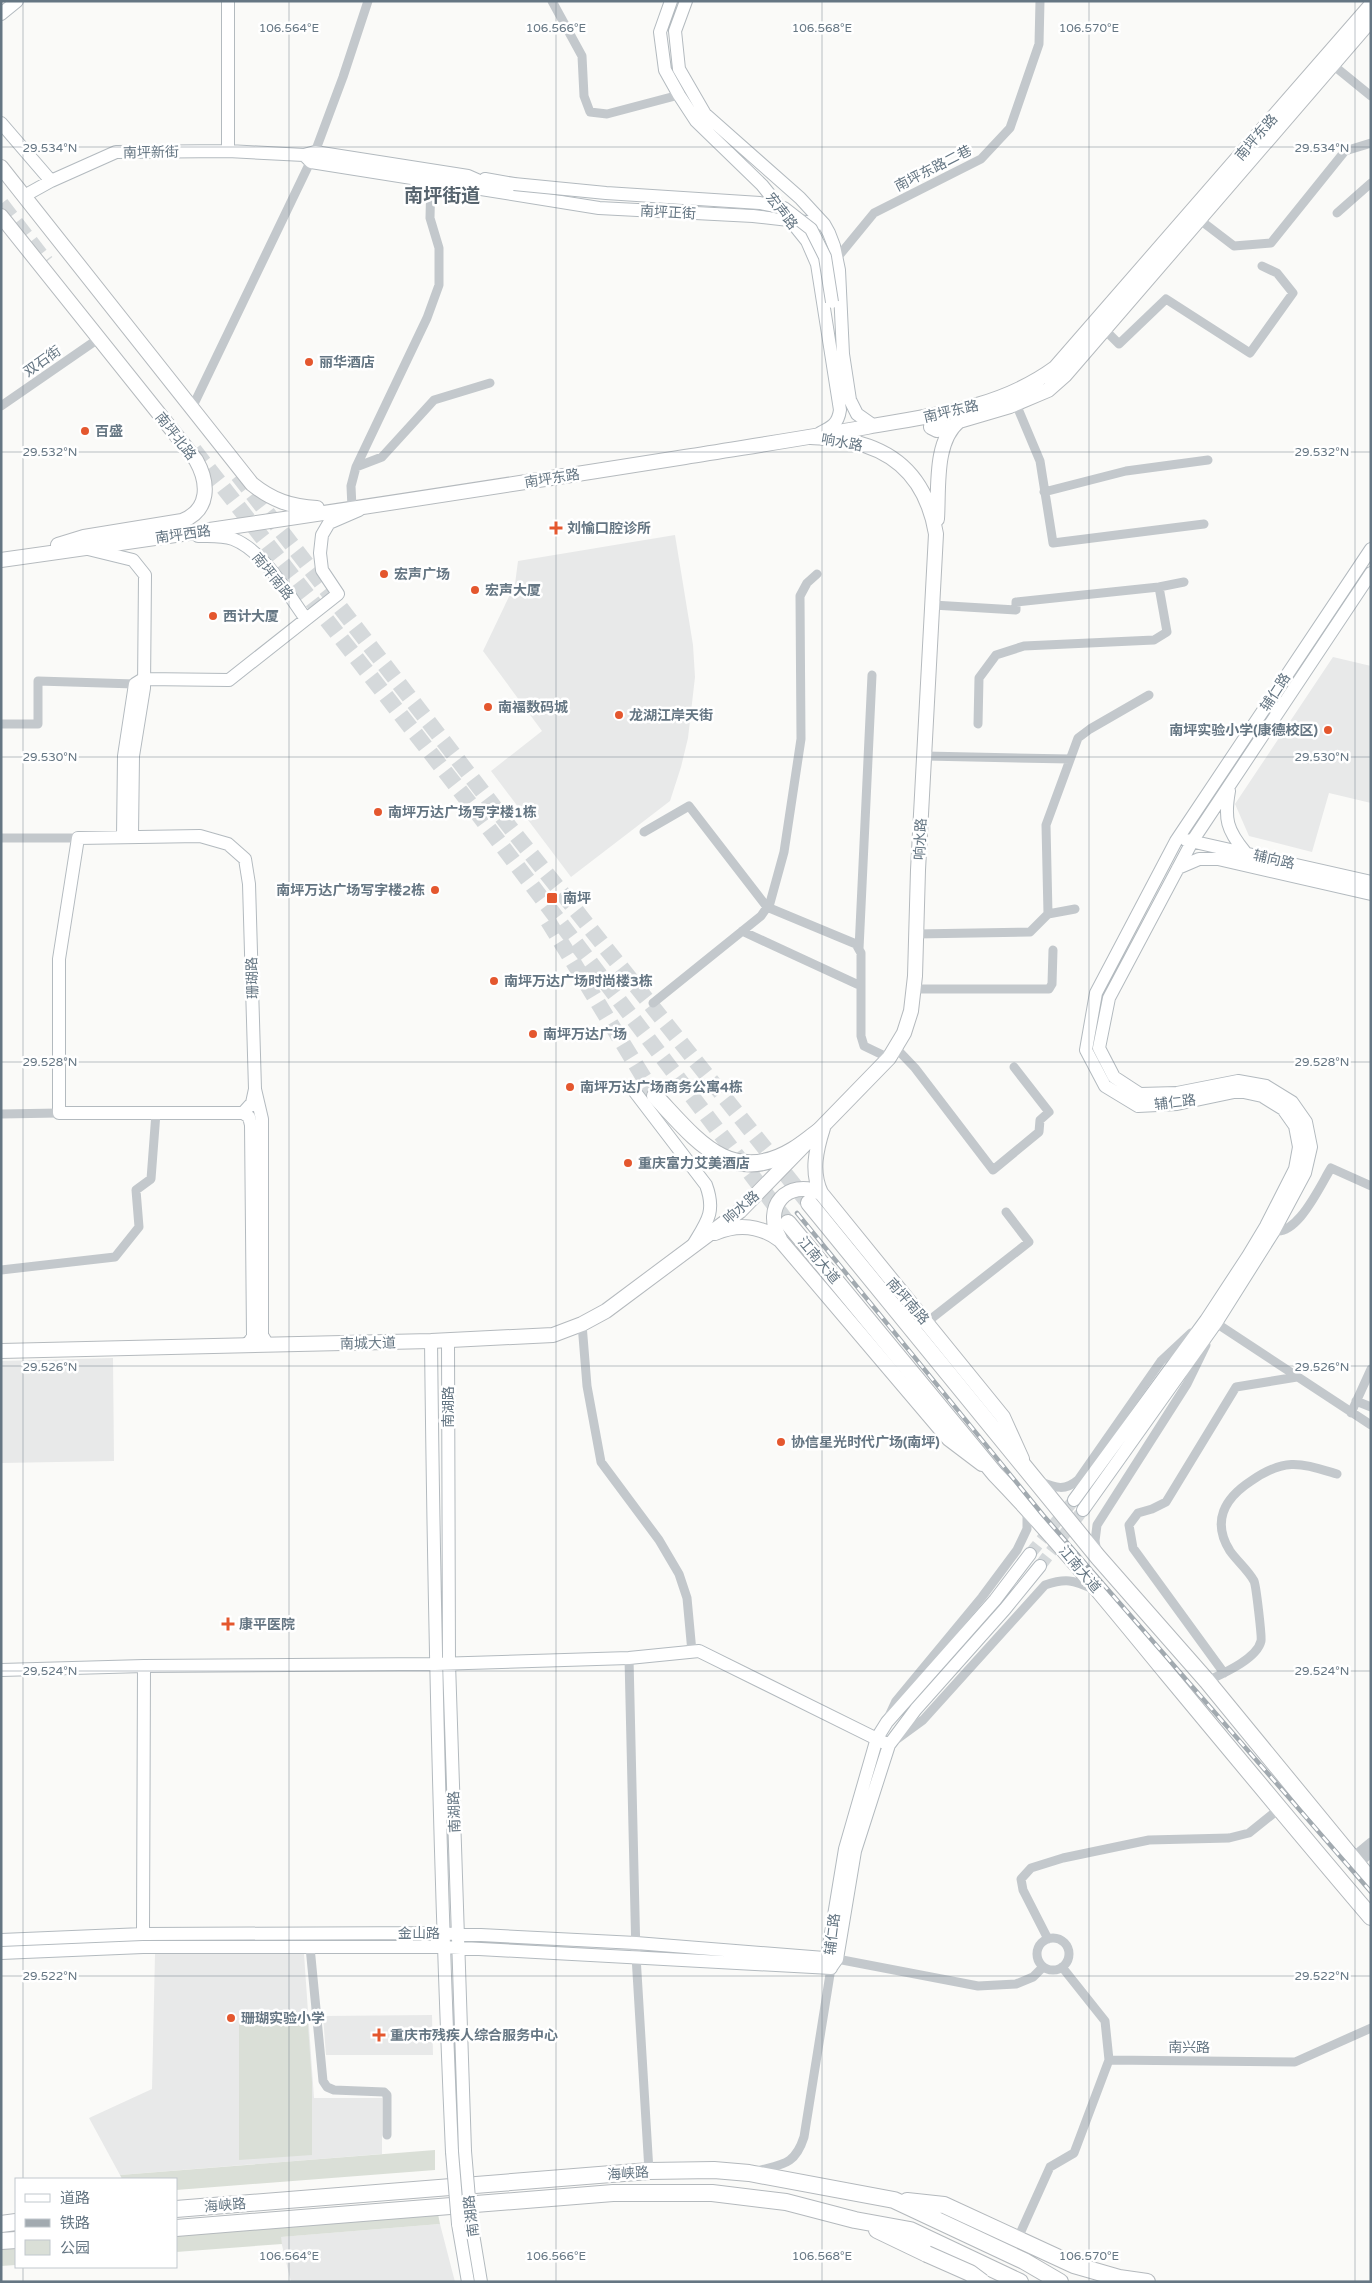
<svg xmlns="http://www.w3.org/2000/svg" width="1372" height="2283" viewBox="0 0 1372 2283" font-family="'Varela Round','Noto Sans SC',sans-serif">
<rect width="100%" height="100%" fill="#fafaf8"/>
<path fill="#e8e9e9" d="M675,535L693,645L695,677L688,738L681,767L670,801L571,877L491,771L542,731L483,651L515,584L518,561Z
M1333,657L1371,666V803L1329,793L1312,852L1249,836L1235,804Z
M113,1358L114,1461L1,1463V1361Z
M155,1954H304L314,2098H382V2154L120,2175L89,2118L152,2089Z
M432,2015L433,2055H326L323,2016Z
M440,2224L455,2282H291L280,2237Z"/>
<path fill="#dadfd7" d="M239,2012H307L312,2082V2155L239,2160Z
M435,2150V2170L176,2190V2179H122L120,2175Z
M438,2214L440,2224L281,2237L282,2244L176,2252V2235Z
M16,2248V2265L1,2266V2249Z"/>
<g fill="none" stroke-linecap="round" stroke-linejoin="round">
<path stroke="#d5d9db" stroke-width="12" stroke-dasharray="12 6" stroke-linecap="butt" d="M1030,1554L1074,1500
M1040,1566L1083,1510"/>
<path stroke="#d5d9db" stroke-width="16" stroke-dasharray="16 8" stroke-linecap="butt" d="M1,204L46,262
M194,450L468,801L788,1223
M238,475L512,830L806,1200
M548,921L655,1096"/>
<defs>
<path id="secondary" d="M671,1L660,32L665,70L679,95L696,121L762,185L807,241L817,264L840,410C838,424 832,427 820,433
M686,1L675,31L679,69L705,114L800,198L824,224L829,233L834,246L839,270L843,354L850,400L857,414L874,426
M1,14L17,1
M1,123L51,181
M228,151L304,155L315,152L468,176L495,188
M304,155L311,162L599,208L753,216L824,224
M485,179L514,184
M24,196L51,181L116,152L228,151V1
M198,536C210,536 222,535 233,539C264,551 287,593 306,619
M88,549L133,560L145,575L144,688L133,756L132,836
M1229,791C1224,819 1227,830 1245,852
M123,836L124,756L135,684L143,679L229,680L338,594L322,570L320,553L322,535L329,523L359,510
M1186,840L1371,882
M1178,868L1199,859H1218L1371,894
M255,1089L252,1103L243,1113H59V959L78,838L200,836L228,844L245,859L249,884L255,1089L262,1119V1335L268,1345
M635,1092L706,1185C716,1212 707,1222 693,1245
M243,1113L249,1117L251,1125L253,1336L250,1341L244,1346
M448,1340L449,1663L465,2151
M431,1341C434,1612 440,1882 452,2152
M1074,1500L1206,1320L1248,1256L1266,1226L1295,1169L1299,1147L1295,1126L1283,1109L1262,1096L1239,1091L1177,1104L1138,1106L1105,1086L1086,1050L1096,993L1176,841L1371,549
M1083,1510L1216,1323L1274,1231L1305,1173L1311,1147L1306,1122L1292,1102L1266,1086L1238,1081L1177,1093L1140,1094L1114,1077L1099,1048L1109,998L1193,840L1371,573
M1,1670L144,1666L435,1664L629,1658L699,1651L889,1745
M143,1934L144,1666
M1,1940L143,1934L442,1933L636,1943L837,1959
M1,1953L143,1947H443L831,1968
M830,1964L827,1958L845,1849L877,1738L887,1722L995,1600L1030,1554
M832,1966L837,1959L855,1851L889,1745L916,1709L1005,1609L1040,1566
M471,2222L481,2282
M458,2224L468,2282"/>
<path id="primary" d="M1,167L252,484C272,500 291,507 317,508
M1,216L196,460C209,483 210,510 182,521L84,537L58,545
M943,414L933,421L931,427L937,430L952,426
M937,519C939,488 934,441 959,421L1010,406L1048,390L1065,375L1371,20
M1,560C230,528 458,493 685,457C746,447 806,438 867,427C933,415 999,409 1055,368L1371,5
M823,1128C816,1150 811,1172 821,1193L1003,1417L1022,1459
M715,1233C738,1223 761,1226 780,1240L949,1439L982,1464
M780,1239C762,1207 787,1178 821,1193
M1,1351L431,1341L553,1335L582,1324L606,1311L740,1211L889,1058L904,1033L911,1011L915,976L918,870L936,534C928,486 902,453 853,442C839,438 824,438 811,437"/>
<path id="highway" d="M655,1096C695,1138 730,1188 793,1150C803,1144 812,1136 821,1130
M809,1203L1098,1557L1207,1681L1371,1881
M788,1223L995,1474C1056,1537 1111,1605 1166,1672C1234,1754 1302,1836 1371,1917
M907,2201L944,2205L1074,2265L1119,2278L1147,2282
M176,2209L649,2171L714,2170L749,2173L894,2200L1024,2261L1060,2282
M1,2224L16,2222
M176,2228L613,2193H712L786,2202L855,2220L910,2230L1020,2282
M877,2230L927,2254
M1,2241L16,2240"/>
</defs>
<use href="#secondary" stroke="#b3babf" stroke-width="14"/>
<use href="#primary" stroke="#b5babe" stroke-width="16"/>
<use href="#highway" stroke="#b4b9bd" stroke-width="18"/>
<path stroke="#c3c8cc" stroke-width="9" d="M552,1L582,56L584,96L590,112L607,114L679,95
M1328,61L1371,96
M1337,213L1371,183
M1200,220L1234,246L1271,243L1345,151L1371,143
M837,258L874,213L981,159L1010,128L1039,44L1040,1
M1105,330L1119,344L1166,299L1250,353L1293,293L1277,273L1262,266
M1016,404L1040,461L1053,543L1204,524
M1,406L98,339
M192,408L315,152L343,77L368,1
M356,467L382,457L434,400L490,383
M1044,492L1126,471L1208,460
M352,508L351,486L356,467L427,318L439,285V248L430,218L431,176
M933,605L1016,610V602L1159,587L1184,582
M1,724H38V681L135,684L140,686
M978,724L979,678L996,655L1024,646L1154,640L1167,632L1159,587
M925,756L1070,759
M644,832L689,806L767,907L856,944L861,953V1036L864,1046L889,1058
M1,838H78
M1048,914L1075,909
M742,931L861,986
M916,934L1030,932L1048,914L1046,825L1078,738L1090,729L1149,695
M859,949L872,675
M914,989H1049L1052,984L1053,950
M653,1003L761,916L770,903L784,852L801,739L800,596L807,583L817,574
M895,1047L915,1068L993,1170L1039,1132L1040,1120L1049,1112L1014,1067
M1,1114L59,1113
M1271,1229C1295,1242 1321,1184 1331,1168L1371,1186
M1,1270L115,1257L139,1227L136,1190L151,1179L156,1113
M927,1322L1029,1242L1006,1212
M582,1324L587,1386L601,1462L659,1540L679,1574L687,1598L692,1652
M1214,1327L1216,1323L1371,1425
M1356,1401L1371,1407
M1351,1413L1371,1369
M1041,1482C1056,1488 1065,1491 1078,1480L1161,1361L1191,1333
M1097,1552L1095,1541L1097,1525L1187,1384L1206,1345
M629,1658L636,1956L649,2171
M1224,1673L1133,1548L1129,1525L1138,1513L1152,1509L1166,1502L1236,1387L1297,1377
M1207,1681C1222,1674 1257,1659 1261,1641C1262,1637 1256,1585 1254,1581C1248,1570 1237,1561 1230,1551C1211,1521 1225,1498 1251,1481C1286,1457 1300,1463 1337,1474
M890,1714L896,1701L982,1597L1017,1550L1027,1529V1509
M897,1739L923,1720L1045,1585C1066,1578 1073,1580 1093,1589
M1353,1857L1371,1842
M1358,1864L1371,1853
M1037 1954a16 16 0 1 1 32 0a16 16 0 1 1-32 0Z
M1048,1939L1023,1890L1021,1879L1031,1868L1063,1858L1149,1840L1229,1838L1249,1833L1279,1809
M310,1947L323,2081L327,2087L334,2090L384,2092L387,2095V2135
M837,1959L978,1986L1016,1984L1033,1977L1043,1967
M1062,1967L1105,2021L1109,2060L1295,2062L1371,2028
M757,2171C783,2164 795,2165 804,2137L831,1968
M1018,2238L1050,2167L1074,2153L1109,2060"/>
<use href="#secondary" stroke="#fff" stroke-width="12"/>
<use href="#primary" stroke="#fff" stroke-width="14"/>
<use href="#highway" stroke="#fff" stroke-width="16"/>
<defs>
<path id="rail" d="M797,1213L1043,1515L1371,1892"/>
</defs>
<use href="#rail" stroke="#a2aab0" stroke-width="4.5"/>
<use href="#rail" stroke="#fff" stroke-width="2.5" stroke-dasharray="8" stroke-linecap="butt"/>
<defs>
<path id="secondary-bridge" d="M514,184L606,193L760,203L784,208L811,229L825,257L832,302
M465,2151L471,2222
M452,2152L458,2224"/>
<path id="highway-bridge" d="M927,2254L970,2273L982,2282"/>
</defs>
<use href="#secondary-bridge" stroke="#b3babf" stroke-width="14" stroke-linecap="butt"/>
<use href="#highway-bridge" stroke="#b4b9bd" stroke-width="18" stroke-linecap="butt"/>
<use href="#secondary-bridge" stroke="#fff" stroke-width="12"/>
<use href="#highway-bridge" stroke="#fff" stroke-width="16"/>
</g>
<path fill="none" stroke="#657683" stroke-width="1" stroke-opacity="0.45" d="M23,1V2179M289,1V2282M556,1V2282M822,1V2282M1089,1V2282M1355,1V2282M1,147H1371M1,452H1371M1,757H1371M1,1062H1371M1,1366H1371M1,1671H1371M1,1976H1371M23,2267V2282M1,2281H1371"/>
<g fill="#e4572e" stroke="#fff" stroke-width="2">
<circle cx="309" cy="362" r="5"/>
<circle cx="85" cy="431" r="5"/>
<path d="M553.5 520.5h5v5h5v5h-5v5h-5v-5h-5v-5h5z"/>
<circle cx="384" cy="574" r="5"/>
<circle cx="475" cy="590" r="5"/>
<circle cx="213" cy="616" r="5"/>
<circle cx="488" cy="707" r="5"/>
<circle cx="619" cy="715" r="5"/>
<circle cx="1328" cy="730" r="5"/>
<circle cx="378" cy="812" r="5"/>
<circle cx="435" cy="890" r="5"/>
<rect x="546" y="892" width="12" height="12" rx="2.5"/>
<circle cx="494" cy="981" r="5"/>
<circle cx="533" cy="1034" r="5"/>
<circle cx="570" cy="1087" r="5"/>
<circle cx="628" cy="1163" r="5"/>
<circle cx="781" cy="1442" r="5"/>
<path d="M225.5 1616.5h5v5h5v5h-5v5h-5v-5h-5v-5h5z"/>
<circle cx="231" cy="2018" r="5"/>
<path d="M376.5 2027.5h5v5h5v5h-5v5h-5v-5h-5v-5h5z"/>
</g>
<g text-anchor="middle" stroke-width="5" stroke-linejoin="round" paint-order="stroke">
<g font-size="14" fill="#657683" stroke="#fff">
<text transform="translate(1256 137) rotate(-49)" y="5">南坪东路</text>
<text transform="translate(151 152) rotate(-1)" y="5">南坪新街</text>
<text transform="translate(933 168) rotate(-27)" y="5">南坪东路二巷</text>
<text transform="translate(782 211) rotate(52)" y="5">宏声路</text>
<text transform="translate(668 212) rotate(3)" y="5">南坪正街</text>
<text transform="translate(42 361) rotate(-35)" y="5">双石街</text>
<text transform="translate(951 411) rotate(-13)" y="5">南坪东路</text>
<text transform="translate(176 436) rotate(52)" y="5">南坪北路</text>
<text transform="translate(842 442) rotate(10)" y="5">响水路</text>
<text transform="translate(552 478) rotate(-9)" y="5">南坪东路</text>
<text transform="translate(183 534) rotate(-8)" y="5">南坪西路</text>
<text transform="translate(273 576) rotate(51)" y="5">南坪南路</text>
<text transform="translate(1275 692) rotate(-57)" y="5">辅仁路</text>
<text transform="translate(920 839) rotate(-87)" y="5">响水路</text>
<text transform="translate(1274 859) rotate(13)" y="5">辅向路</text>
<text transform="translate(252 978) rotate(-92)" y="5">珊瑚路</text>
<text transform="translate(1175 1102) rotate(-7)" y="5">辅仁路</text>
<text transform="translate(741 1207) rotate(-41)" y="5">响水路</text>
<text transform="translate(819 1260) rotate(50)" y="5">江南大道</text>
<text transform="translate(908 1301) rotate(49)" y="5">南坪南路</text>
<text transform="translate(368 1343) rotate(-1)" y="5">南城大道</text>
<text transform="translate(448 1407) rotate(-90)" y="5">南湖路</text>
<text transform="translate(1080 1569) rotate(50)" y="5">江南大道</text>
<text transform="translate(454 1812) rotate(-92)" y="5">南湖路</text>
<text x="419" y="1938">金山路</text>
<text transform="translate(832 1934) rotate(-83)" y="5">辅仁路</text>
<text x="1189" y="2052">南兴路</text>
<text transform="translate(628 2173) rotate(-4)" y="5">海峡路</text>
<text transform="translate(225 2205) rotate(-5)" y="5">海峡路</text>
<text transform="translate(471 2216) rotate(-97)" y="5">南湖路</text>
</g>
<g font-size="14" font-weight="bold" fill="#657683" stroke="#fff" text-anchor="start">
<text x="319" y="367">丽华酒店</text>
<text x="95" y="436">百盛</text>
<text x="567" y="533">刘愉口腔诊所</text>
<text x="394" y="579">宏声广场</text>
<text x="485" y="595">宏声大厦</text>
<text x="223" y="621">西计大厦</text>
<text x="498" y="712">南福数码城</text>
<text x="629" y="720">龙湖江岸天街</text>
<text x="1318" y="735" text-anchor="end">南坪实验小学(康德校区)</text>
<text x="388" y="817">南坪万达广场写字楼1栋</text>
<text x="425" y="895" text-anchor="end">南坪万达广场写字楼2栋</text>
<text x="563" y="903">南坪</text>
<text x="504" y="986">南坪万达广场时尚楼3栋</text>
<text x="543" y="1039">南坪万达广场</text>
<text x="580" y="1092">南坪万达广场商务公寓4栋</text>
<text x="638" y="1168">重庆富力艾美酒店</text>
<text x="791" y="1447">协信星光时代广场(南坪)</text>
<text x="239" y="1629">康平医院</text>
<text x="241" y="2023">珊瑚实验小学</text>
<text x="390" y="2040">重庆市残疾人综合服务中心</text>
</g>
<g font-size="19" font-weight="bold" fill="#57646e" stroke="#fff">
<text x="442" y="202">南坪街道</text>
</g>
</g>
<g font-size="12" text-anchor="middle" fill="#657683" stroke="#fff" stroke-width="5" stroke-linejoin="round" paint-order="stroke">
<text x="289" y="32">106.564°E</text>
<text x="556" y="32">106.566°E</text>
<text x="822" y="32">106.568°E</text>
<text x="1089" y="32">106.570°E</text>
<text x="50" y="152">29.534°N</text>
<text x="1322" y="152">29.534°N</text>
<text x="50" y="456">29.532°N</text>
<text x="1322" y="456">29.532°N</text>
<text x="50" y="761">29.530°N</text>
<text x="1322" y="761">29.530°N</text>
<text x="50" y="1066">29.528°N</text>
<text x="1322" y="1066">29.528°N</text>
<text x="50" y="1371">29.526°N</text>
<text x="1322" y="1371">29.526°N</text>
<text x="50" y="1675">29.524°N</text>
<text x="1322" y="1675">29.524°N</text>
<text x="50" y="1980">29.522°N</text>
<text x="1322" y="1980">29.522°N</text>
<text x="289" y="2260">106.564°E</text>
<text x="556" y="2260">106.566°E</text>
<text x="822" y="2260">106.568°E</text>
<text x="1089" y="2260">106.570°E</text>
</g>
<rect width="1372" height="2283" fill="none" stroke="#657683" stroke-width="5"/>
<rect x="15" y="2178" width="162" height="90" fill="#ffffff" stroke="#c1c8cd"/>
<rect x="25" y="2194" width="25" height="8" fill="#ffffff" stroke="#c1c8cd"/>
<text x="60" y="2203" font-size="15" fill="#657683">道路</text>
<rect x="25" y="2219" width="25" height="8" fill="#a2aab0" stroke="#c1c8cd"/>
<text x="60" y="2228" font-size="15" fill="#657683">铁路</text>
<rect x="25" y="2240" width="25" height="15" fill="#dadfd7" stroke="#c1c8cd"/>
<text x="60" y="2253" font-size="15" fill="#657683">公园</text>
</svg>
